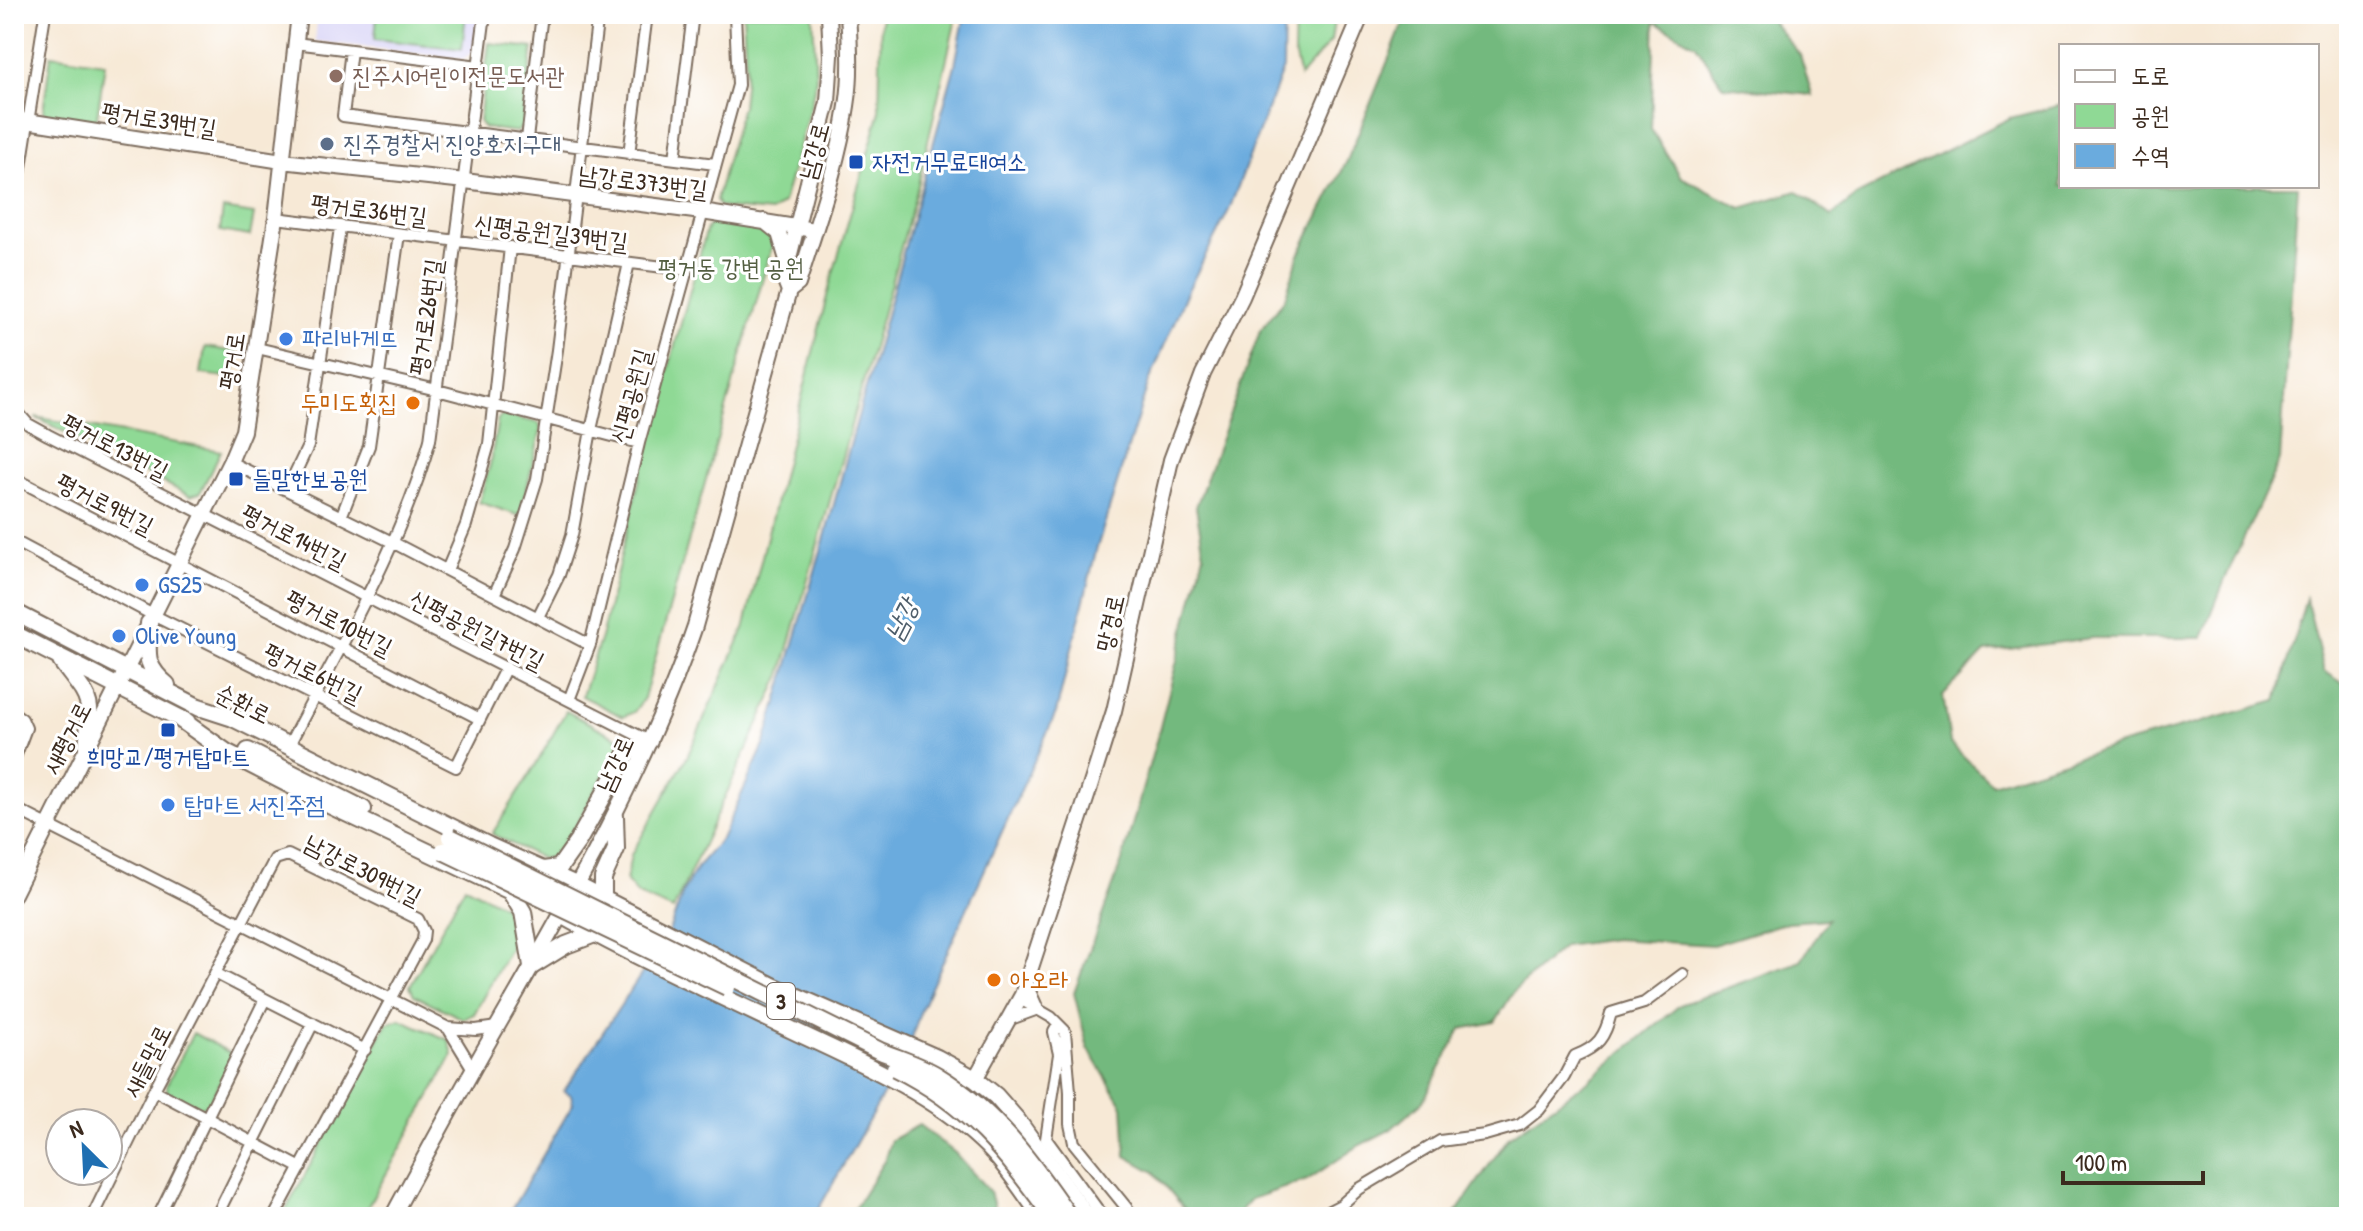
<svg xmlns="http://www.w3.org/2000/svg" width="2363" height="1231" viewBox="0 0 2363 1231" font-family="'Patrick Hand','Poor Story',sans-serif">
<rect width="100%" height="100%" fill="#fff"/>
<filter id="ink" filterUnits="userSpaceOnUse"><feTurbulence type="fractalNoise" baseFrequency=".0125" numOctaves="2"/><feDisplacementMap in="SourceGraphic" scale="16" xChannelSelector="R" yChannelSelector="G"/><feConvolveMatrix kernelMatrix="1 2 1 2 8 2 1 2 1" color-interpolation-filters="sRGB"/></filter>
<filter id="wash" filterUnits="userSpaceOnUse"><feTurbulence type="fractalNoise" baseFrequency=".006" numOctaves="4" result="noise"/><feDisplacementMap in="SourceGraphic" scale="32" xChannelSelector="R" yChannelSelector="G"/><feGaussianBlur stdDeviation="1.8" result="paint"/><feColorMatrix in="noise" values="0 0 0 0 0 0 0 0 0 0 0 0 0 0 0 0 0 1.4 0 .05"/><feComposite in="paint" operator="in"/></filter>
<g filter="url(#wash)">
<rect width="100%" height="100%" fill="#f7e9d6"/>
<path fill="#dad6f7" d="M318,14H480L475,50L463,59L315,41Z"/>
<path fill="#8fd995" stroke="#65825a" stroke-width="2" d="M377,14H466L462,49L375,39Z
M743,14H813L816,78L811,104L783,203L771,212L726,208L719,206L716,200L742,106L746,66Z
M881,14H957L916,194L781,675L673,910L638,895L626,881L631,855L688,755L744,629L830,284L879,115Z
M1295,14H1335L1331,41L1300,77L1294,53Z
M489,43L533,48L523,126L517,132L484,128L479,121Z
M51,55L105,63L96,124L47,116L43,111Z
M223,209L254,214L250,236L220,231Z
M715,220L764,229L773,243L644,698L634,712L623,717L582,696L602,634L648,444L707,228Z
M205,347L237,352L233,378L201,374Z
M503,415L539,423L541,430L520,516L479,502L490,465L498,419Z
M35,417L221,451L200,493L190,496Z
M566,711L618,738L619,747L566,844L556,856L543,859L492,834L537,763Z
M465,886L504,906L515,939L474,1014L463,1019L414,995L410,986Z
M400,1019L449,1040L453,1055L362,1217H282L387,1023Z
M193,1033L234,1055L208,1105L198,1108L167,1094V1084Z"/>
<path fill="#73b97e" stroke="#57724e" stroke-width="2" d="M1407,14H1766L1800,55L1812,95L1723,86L1696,45L1655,22L1651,129L1681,177L1741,208L1797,191L1831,216L1861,193L2010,118L2061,105V186H2298L2280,460L2226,577L2202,638H2092L1985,652L1943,695L1950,743L1992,784L2084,755L2277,701L2306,598L2324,671L2349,687V1217H1453L1509,1137L1587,1082L1680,1005L1801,961L1828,919L1788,922L1713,945L1614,939L1564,946L1514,991L1495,1022L1461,1029L1423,1101L1390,1130L1360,1145L1307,1180L1251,1199L1235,1217H1204L1188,1213L1154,1172L1126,1156L1123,1106L1088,1048L1074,993L1122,861L1160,727L1204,554L1196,507L1260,331L1285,298L1299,255L1347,161Z
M919,1125L955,1153L990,1192L997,1217H849L884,1161L891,1140Z"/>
<path fill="#6aabde" stroke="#526a7e" stroke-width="2" d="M965,14H1284L1283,68L1229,210L1186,294L1148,384L1096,551L1056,713L920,1012L908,1051L814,1217H507L573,1104L571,1095L564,1091L668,934L684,890L698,866L721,839L765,743L824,540L955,65Z"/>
</g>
<g filter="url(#ink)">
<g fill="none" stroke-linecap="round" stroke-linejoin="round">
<defs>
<path id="street" d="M295,43L479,66
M351,50L343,116L715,164
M527,139L542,14
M629,154L647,14
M675,159L693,14
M14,212L45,14
M276,218L687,270
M257,348L437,390L639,443
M14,408L28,424L48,435L649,741
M230,462L394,543L590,645
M14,478L480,719
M287,490L308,446L340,228
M341,517L369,446L399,234
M14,541L153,615L456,767L506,667
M447,570L466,525L489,444L510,247
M494,595L515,549L537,479L557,350L598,14
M538,617L559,575L572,535L591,430L629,263
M569,700L590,645L639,443L738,85L735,14
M14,713L22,719L26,728L14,760
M289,745C340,646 400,548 430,440L485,14
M14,808L448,1028L476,1030L497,1027
M265,999L365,1050
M1020,999L1051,1017L1065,1031L1070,1092V1124L1074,1143L1134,1217
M1008,1020L1038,1009L1026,982
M1058,1025L1054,1032L1059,1054L1046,1139L1103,1217
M448,1028L473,1069
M154,1090L301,1168
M92,1217L154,1090L275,859L288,855L418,919L424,931L423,940L274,1217
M158,1217L265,999L215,973
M216,1217L313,1023
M1318,1217L1341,1205L1359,1189L1440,1141L1485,1135L1520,1125L1539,1110L1564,1077L1575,1056C1598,1047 1605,1037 1611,1013L1644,1003L1683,974"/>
<path id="secondary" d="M14,119L282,161L465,181L702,212L814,230
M764,221L779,233L787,260
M789,291L798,284C816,226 838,167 847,106C852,76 850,44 848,14
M14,894L230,462L243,431L276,218L299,14
M975,1079L1022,995L1090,787L1114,711L1171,460L1203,374L1242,297L1362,14
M392,1217C424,1158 456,1099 489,1041C566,907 645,773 695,626L789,291L785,281L788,262L828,102L831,56L829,14"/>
<path id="primary" d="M14,612L200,708
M149,623C148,652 142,664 167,685
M14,634L187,722
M61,661C91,702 92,694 87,748
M193,705L233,718L489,846L576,885L773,986L937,1058L975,1079L996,1096L1017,1120L1087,1217
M180,719L226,752L325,803L508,890
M248,751L363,809
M543,870L559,868L578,841L628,752L649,741
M510,891L523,912L532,966L566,945L595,934
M603,900V878L616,849L615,816
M561,915C636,957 714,993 792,1030C857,1061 927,1090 981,1140C1005,1162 1023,1191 1042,1217"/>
</defs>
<use href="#street" stroke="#7d6d5e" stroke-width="14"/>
<use href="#secondary" stroke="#7d6d5e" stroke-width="18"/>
<use href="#primary" stroke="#7d6d5e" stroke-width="20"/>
<use href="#street" stroke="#fff" stroke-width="10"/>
<use href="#secondary" stroke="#fff" stroke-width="14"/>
<use href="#primary" stroke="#fff" stroke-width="16"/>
<defs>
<path id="primary-bridge" d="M450,837L880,1051C899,1059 920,1065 938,1076C995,1111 1032,1163 1069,1217
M443,851L727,987
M895,1068C970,1105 1005,1152 1053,1217"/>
</defs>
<use href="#primary-bridge" stroke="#7d6d5e" stroke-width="20" stroke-linecap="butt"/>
<use href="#primary-bridge" stroke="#fff" stroke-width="16"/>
</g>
</g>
<circle fill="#8d6e63" stroke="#fff" stroke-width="3" cx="336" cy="76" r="8"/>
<circle fill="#5c6f8a" stroke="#fff" stroke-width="3" cx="327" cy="144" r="8"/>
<g fill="#1a4fb4" stroke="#fff" stroke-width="3">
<rect x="848" y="154" width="16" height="16" rx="4"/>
<rect x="228" y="471" width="16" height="16" rx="4"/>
<rect x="160" y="722" width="16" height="16" rx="4"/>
</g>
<g fill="#3f7fe0" stroke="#fff" stroke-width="3">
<circle cx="286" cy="339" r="8"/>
<circle cx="142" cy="585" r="8"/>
<circle cx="119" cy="636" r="8"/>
<circle cx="168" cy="805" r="8"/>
</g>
<g fill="#e8710a" stroke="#fff" stroke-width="3">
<circle cx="413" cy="403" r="8"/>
<circle cx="994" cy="980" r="8"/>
</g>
<g text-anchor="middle" stroke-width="6" stroke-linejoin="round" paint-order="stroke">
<rect fill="#fff" stroke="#766a62" stroke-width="2" x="767" y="983" width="28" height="36" rx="6"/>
<g font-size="22" font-weight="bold" fill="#3b2a1e">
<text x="781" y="1009">3</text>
</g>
<g font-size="24" fill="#785e54" stroke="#fff" text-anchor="start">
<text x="352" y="84">진주시어린이전문도서관</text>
</g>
<g font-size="24" fill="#3b2a1e" stroke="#fff">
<text transform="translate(159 120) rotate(9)" y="8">평거로39번길</text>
<text transform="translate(814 151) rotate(-75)" y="8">남강로</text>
<text transform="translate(643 182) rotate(7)" y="8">남강로373번길</text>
<text transform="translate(369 210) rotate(7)" y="8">평거로36번길</text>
<text transform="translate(551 233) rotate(7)" y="8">신평공원길39번길</text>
<text transform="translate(426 317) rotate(-82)" y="8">평거로26번길</text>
<text transform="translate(232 361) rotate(-81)" y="8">평거로</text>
<text transform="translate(631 396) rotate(-75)" y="8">신평공원길</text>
<text transform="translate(115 447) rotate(27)" y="8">평거로13번길</text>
<text transform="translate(105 504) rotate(27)" y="8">평거로9번길</text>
<text transform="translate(294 537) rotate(27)" y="8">평거로14번길</text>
<text transform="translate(339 623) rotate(27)" y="8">평거로10번길</text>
<text transform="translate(1110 623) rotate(-77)" y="8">망경로</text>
<text transform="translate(477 630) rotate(27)" y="8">신평공원길7번길</text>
<text transform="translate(313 673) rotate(26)" y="8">평거로6번길</text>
<text transform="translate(243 704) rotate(27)" y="8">순환로</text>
<text transform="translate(67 738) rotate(-63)" y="8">새평거로</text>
<text transform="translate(615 764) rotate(-66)" y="8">남강로</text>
<text transform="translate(363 870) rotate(27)" y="8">남강로309번길</text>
<text transform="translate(147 1061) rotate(-63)" y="8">새들말로</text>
</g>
<g font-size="24" fill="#4e5e75" stroke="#fff" text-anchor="start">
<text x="343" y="152">진주경찰서 진양호지구대</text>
</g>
<g font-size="24" fill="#164399" stroke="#fff" text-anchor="start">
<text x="872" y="170">자전거무료대여소</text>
<text x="252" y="487">들말한보공원</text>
<text x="168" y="765" text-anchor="middle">희망교/평거탑마트</text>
</g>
<g font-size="24" fill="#545f42" stroke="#fff">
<text x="731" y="276">평거동 강변 공원</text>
</g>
<g font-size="24" fill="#366cbe" stroke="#fff" text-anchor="start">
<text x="302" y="347">파리바게뜨</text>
<text x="158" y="593">GS25</text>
<text x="135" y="644">Olive Young</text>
<text x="184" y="813">탑마트 서진주점</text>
</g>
<g font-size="24" fill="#c56008" stroke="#fff" text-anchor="end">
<text x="397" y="411">두미도횟집</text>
<text x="1010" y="988" text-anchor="start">아오라</text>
</g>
<g font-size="26" font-style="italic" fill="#4e5e6b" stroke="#fff">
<text transform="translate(901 619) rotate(-63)" y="9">남강</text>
</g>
</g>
<rect width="2363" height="1231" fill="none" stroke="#fff" stroke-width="48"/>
<rect x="2059" y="44" width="260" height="144" fill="#ffffff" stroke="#b1aaa5" stroke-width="2"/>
<rect x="2075" y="70" width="40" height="12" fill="#ffffff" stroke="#b1aaa5" stroke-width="2"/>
<text x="2131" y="84" font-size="24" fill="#3b2a1e">도로</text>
<rect x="2075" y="104" width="40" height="24" fill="#8fd995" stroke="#b1aaa5" stroke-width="2"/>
<text x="2131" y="124" font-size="24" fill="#3b2a1e">공원</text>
<rect x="2075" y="144" width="40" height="24" fill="#6aabde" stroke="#b1aaa5" stroke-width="2"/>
<text x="2131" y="164" font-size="24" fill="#3b2a1e">수역</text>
<g transform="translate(84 1147) rotate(336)"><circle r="38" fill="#ffffff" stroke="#b1aaa5" stroke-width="2"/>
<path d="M0-6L14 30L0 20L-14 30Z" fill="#1f6fb2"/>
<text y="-12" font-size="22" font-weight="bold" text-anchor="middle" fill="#3b2a1e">N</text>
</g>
<path d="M2063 1171v12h140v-12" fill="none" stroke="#3b2a1e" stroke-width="4"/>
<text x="2075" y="1171" font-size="24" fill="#3b2a1e" stroke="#ffffff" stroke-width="6" paint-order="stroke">100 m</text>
</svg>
